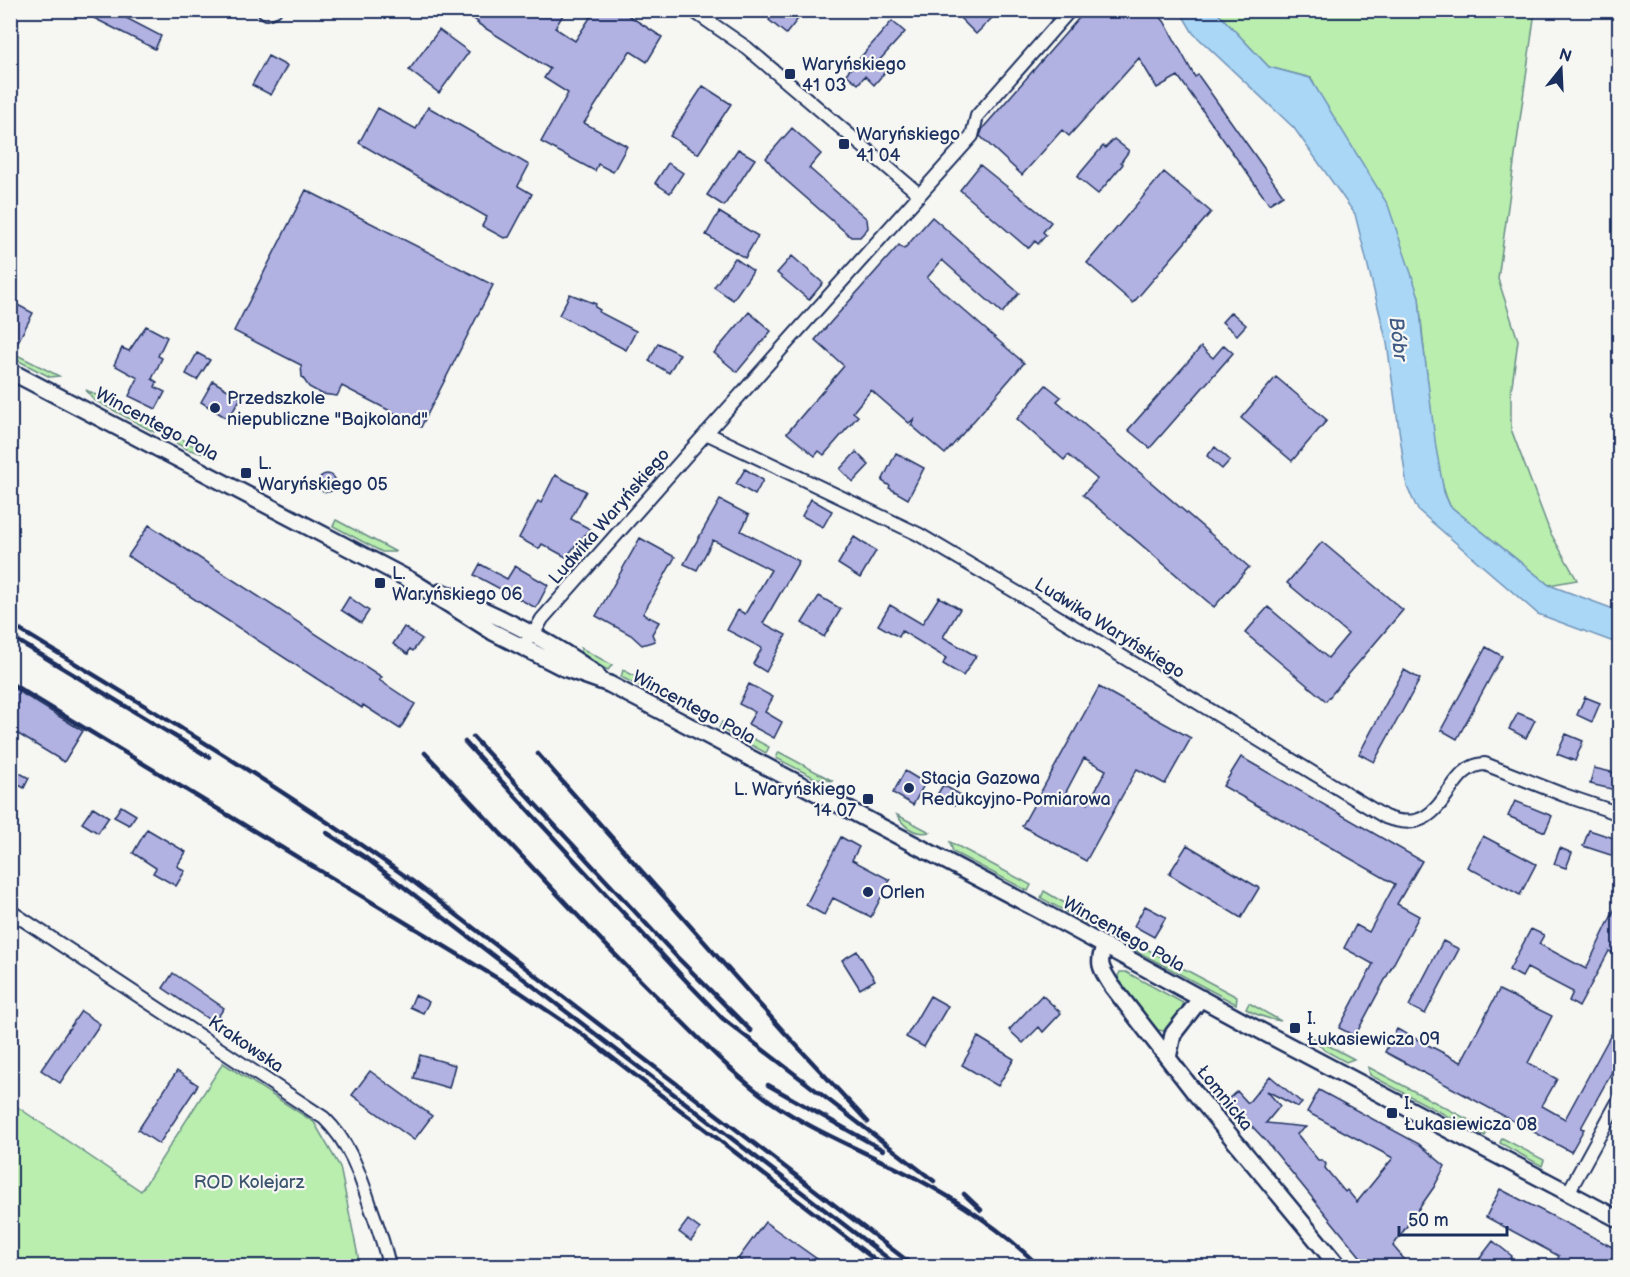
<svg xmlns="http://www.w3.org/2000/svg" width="1630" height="1277" viewBox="0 0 1630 1277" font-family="'Balsamiq Sans',sans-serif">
<rect width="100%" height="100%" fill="#f6f6f2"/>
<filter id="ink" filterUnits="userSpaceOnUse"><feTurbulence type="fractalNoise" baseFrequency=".0167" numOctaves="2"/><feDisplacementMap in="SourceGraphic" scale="12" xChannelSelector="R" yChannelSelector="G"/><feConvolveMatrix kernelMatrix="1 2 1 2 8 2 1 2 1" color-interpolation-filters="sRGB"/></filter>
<g filter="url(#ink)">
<path fill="#b9eeaf" stroke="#6a8e86" stroke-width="1.5" d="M1216,11H1535L1498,279L1518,340L1511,393V429L1550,532L1577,580L1549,585L1450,506C1437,477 1435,443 1431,412C1427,374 1422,336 1419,297L1311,78L1269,67Z
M11,352L59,376L50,377L11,357Z
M86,390L157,426L154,432L94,400Z
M170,433L218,458L187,449L167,438Z
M336,520L396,552H382L337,528L333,526Z
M581,648L612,665L608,670L581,656Z
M623,670L672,696L674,703L621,677Z
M722,722L769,747L766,753L719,728Z
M779,752L833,781L815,778L776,758Z
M897,815L930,832C915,835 904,827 897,815Z
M950,842L1031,885L1028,891L953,852Z
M1044,891L1102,925L1092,926L1041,898Z
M1124,937L1237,997L1236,1004L1127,946Z
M1120,972H1126L1183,1003V1008L1164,1031L1158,1030L1119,981L1118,976Z
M1249,1003L1279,1020L1281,1021C1267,1019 1258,1016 1246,1009Z
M1312,1037L1354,1059L1346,1062L1324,1050Z
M223,1063L314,1122L340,1167L360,1266H11V1111L13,1112L16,1106L141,1191Z
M1368,1067L1488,1130L1485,1136L1370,1075Z
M1502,1138L1544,1160L1542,1166L1500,1143Z"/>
<path fill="#aad7f6" stroke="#7194b9" stroke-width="1.5" d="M1180,11H1216L1269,67L1310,78L1388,205L1419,297L1422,334L1436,448L1444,492L1450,506L1549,585L1619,611V644L1538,614L1418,510L1407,487L1387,343L1355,214L1294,128L1193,33Z"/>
<path fill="#b1b1e2" stroke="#1b2f5e" stroke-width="1.5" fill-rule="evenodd" d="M78,10H111L161,36L155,49Z
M460,10H566L555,28L575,41L595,10H620L662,37L647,62L630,51L584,123L627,146L613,172L598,164L595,171L541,142L568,93L544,78L550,69L477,23L478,22Z
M776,10H805L786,34L769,20Z
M952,10H1000L976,34Z
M1086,10H1157L1159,16L1164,21L1195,77L1198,75L1283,195L1269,204L1178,76L1157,88L1139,58L1069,136L1062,130L1022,175L980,136L983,128Z
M892,21L905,32L876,64L885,72L874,85L865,76L858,84L846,74Z
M439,30L469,52L439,93L409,70Z
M268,56L287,66L271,95L252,85Z
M703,86L731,104L698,154L670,136Z
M428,107L529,165L518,186L532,194L509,237L504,238L482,226L487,217L359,143L378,108L416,129Z
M792,128L821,154L809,168L867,219L868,228L860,237H851L780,175L766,158Z
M1114,139L1129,151L1121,162L1123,164L1098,194L1077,177L1103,146L1105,148Z
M738,149L755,159L724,206L707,195Z
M668,163L683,173L670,193L655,183Z
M980,165L1051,222L1043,232L1046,235L1038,244L1035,241L1029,248L1024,245L960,190Z
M1164,172L1211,212L1133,303L1087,263Z
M306,190L493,285L421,427L342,386L337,396L322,394L309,387L302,377L301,365L234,331Z
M719,212L758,236L745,258L706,235Z
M932,217L1019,293L1002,313L942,260L927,278L1024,363L945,454L911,425L915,418L909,423L871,390L853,412L858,416L824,455L819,451L815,456L787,433L844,366L815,340L899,245L904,249Z
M792,256L823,283L809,300L777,273Z
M735,258L753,271L733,300L714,287Z
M570,294L596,304L595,307L600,310L599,312L636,331L626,350L559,315Z
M10,301L33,313L10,357Z
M749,312L771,331L737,372L714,353Z
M1231,312L1246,325L1237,335L1222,322Z
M146,326L167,337L158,356L162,358L152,379L157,382L155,387L165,392L156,409L129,396L138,378L114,365L122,348L129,351Z
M658,343L680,354L669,373L649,361Z
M1224,345L1233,353L1150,448L1128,430L1201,347L1213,358Z
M197,353L210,360L197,380L186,374Z
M1276,377L1327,420L1292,461L1241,418Z
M213,381L241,398L228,419L201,402Z
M1046,385L1061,397L1057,401L1249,567L1214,607L1083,495L1097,479L1068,455L1064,460L1017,419Z
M1215,447L1230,460L1222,469L1207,456Z
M856,452L869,465L853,482L840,469Z
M896,453L924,468L908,499L889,488L890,486L882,481Z
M745,469L763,480L755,495L736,484Z
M318 483a9 9 0 1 1 18 0a9 9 0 1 1-18 0Z
M555,475L586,491L571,519L590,529L566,557L542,544L539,549L519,538L538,501L541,503Z
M811,499L832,511L823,527L802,516Z
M720,500L749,515L741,531L799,561L763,623L786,635L766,672L753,664L762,648L727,630L738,610L745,614L771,570L713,540L697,570L684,564Z
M149,525L382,677L379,680L415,704L400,729L363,705L362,708L128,556Z
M854,537L876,551L860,578L838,564Z
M640,538L675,557L643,614L659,622L652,634L655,641L642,645L631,635L596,616Z
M1322,542L1403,610L1326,701L1245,633L1268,607L1328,658L1348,634L1287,583Z
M480,564L507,579L515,566L548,585L536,608L474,575Z
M819,596L841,609L824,637L802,623Z
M349,597L369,611L361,623L341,610Z
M939,597L960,609L943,637L976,656L963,676L943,664L946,658L902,631L899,637L878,625L890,605L922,624Z
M404,627L422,639L413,651L410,649L408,654L393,644Z
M1486,647L1502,656L1457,739L1441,730Z
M1404,670L1420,679L1374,762L1359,754Z
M749,684L773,697L765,712L782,722L774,738L748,724L755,712L739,704Z
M10,686L83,731L64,762L10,729Z
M1099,687L1191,738L1165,784L1137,769L1086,861L1022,826ZM1084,758L1106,770L1088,804L1066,792Z
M1585,697L1600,703L1592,722L1577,715Z
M1518,713L1535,720L1526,738L1509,729Z
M1566,734L1583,741L1575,761L1557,754Z
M1241,757L1422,861L1397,904L1419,916L1355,1036L1339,1028L1373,964L1344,948L1356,925L1369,932L1395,884L1223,786Z
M1594,768L1620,774V791L1590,784Z
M14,770L29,778L24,788L10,780Z
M905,771L925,783L913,805L893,793Z
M943,785L961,795L955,805L937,795Z
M1515,801L1552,816L1545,832L1508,816Z
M121,806L136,815L129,825L114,817Z
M93,807L109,817L98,833L82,823Z
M147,829L186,852L177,866L185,871L176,886L153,873L156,868L133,853Z
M1589,830L1620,840V858L1583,846Z
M1483,836L1536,864L1520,895L1467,867Z
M841,837L859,847L852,860L890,880L871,917L833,898L824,915L806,905Z
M1187,845L1259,888L1241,918L1169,874Z
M1560,848L1572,853L1566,868L1554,864Z
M1620,898V939L1612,953L1609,951L1579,1007L1569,1001L1573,992L1527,968L1522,977L1509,970L1531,929L1544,935L1539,944L1586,969Z
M1145,906L1166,917L1154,937L1134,926Z
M1443,941L1459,949L1425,1014L1409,1006Z
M857,951L875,980L860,989L842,960Z
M173,973L224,1008L214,1023L163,988Z
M1499,990L1552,1016L1528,1063L1557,1079L1542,1106L1565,1119L1620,1018V1057L1581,1128L1584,1129L1571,1152L1385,1052L1397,1029L1461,1062Z
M415,995L429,1002L423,1013L410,1007Z
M1042,995L1061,1013L1043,1032L1039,1027L1023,1043L1009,1030Z
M930,996L948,1006L924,1047L906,1037Z
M81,1011L100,1024L60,1083L41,1070Z
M978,1037L1014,1059L998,1086L962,1065Z
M420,1055L455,1065L449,1088L414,1078Z
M177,1071L198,1085L159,1144L138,1130Z
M370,1071L432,1116L414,1140L352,1095Z
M1270,1076L1302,1103L1298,1107L1267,1091L1280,1106L1266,1123L1306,1127L1297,1134L1318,1160H1322L1326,1164L1325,1168L1345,1192L1347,1190L1357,1202L1393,1158L1307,1112L1319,1090L1419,1144L1445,1166L1434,1187L1393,1246L1410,1266H1368L1266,1141L1227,1100L1237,1091L1248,1103Z
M1500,1189L1620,1251V1266H1554L1559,1256L1486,1217Z
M688,1220L700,1229L691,1241L679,1232Z
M765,1222L827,1266H749L738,1259Z
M1493,1241L1512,1256L1504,1266H1474Z"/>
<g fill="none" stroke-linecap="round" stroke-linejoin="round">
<defs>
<path id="minor" d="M263,10L267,13L275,10
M692,10L747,48L919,194
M706,433L918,534L1038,605L1385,817C1448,841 1443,765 1485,764L1564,795L1620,814
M528,639L533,635L542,619L684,458L972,136L977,116L1070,10
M10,911L324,1118C350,1143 360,1175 371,1208C378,1227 385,1247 389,1266
M1568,1193L1620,1098"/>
<path id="tertiary" d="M10,371L412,581L493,632L564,668L609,684L676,719L1039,910L1244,1022L1620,1220
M441,592C496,614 550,640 597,675
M1105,946C1096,964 1102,970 1112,986L1195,1093L1338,1266
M1168,1058L1173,1034L1201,998"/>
</defs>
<use href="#minor" stroke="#1b2f5e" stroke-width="16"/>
<use href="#tertiary" stroke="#1b2f5e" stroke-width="20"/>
<use href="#minor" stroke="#f6f6f2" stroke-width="12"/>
<use href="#tertiary" stroke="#f6f6f2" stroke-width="15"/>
<path stroke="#1b2f5e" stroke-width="4.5" d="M10,624C147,707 285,789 415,883L914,1266
M10,636L209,757
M10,683L520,992L579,1032L883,1266
M473,737L677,957L751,1031
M465,742L691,986L722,1018L753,1042L934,1181
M425,753C500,832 573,913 650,990C686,1025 720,1062 759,1093C800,1125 848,1144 894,1167C947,1193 997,1225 1039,1266
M538,754L784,1032L868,1122
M327,833L366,858L898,1266
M768,1085L883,1150
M964,1194L981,1210"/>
</g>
</g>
<g fill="#1b2f5e" stroke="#f6f6f2" stroke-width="2">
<rect x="784" y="68" width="12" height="12" rx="3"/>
<rect x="838" y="138" width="12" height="12" rx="3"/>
<circle cx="215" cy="408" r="6"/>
<rect x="240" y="467" width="12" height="12" rx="3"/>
<rect x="374" y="577" width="12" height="12" rx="3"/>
<circle cx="909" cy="788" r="6"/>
<rect x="862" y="793" width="12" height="12" rx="3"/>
<circle cx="868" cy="892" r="6"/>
<rect x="1289" y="1022" width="12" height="12" rx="3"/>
<rect x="1386" y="1107" width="12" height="12" rx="3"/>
</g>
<g text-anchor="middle" stroke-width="4.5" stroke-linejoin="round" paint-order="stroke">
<g font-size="18" fill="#1b2f5e" stroke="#f6f6f2" text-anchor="start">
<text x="802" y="70">Waryńskiego<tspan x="802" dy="21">41 03</tspan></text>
<text x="856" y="140">Waryńskiego<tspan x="856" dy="21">41 04</tspan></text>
<text x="227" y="404">Przedszkole<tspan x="227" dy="21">niepubliczne "Bajkoland"</tspan></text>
<text x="258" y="469">L.<tspan x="258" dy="21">Waryńskiego 05</tspan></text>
<text x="392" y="579">L.<tspan x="392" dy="21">Waryńskiego 06</tspan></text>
<text x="921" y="784">Stacja Gazowa<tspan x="921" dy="21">Redukcyjno-Pomiarowa</tspan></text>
<text x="856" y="795" text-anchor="end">L. Waryńskiego<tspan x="856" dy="21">14 07</tspan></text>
<text x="880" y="898">Orlen</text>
<text x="1307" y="1024">I.<tspan x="1307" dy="21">Łukasiewicza 09</tspan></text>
<text x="1404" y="1109">I.<tspan x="1404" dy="21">Łukasiewicza 08</tspan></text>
</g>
<g font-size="18" fill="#1b2f5e" stroke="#f6f6f2">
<text transform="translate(157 424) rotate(28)" y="6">Wincentego Pola</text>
<text transform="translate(609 516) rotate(-49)" y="6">Ludwika Waryńskiego</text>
<text transform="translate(1110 628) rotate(32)" y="6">Ludwika Waryńskiego</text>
<text transform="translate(694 707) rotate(28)" y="6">Wincentego Pola</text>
<text transform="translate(1124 934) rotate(29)" y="6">Wincentego Pola</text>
<text transform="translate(246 1044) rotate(34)" y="6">Krakowska</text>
<text transform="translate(1225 1098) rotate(51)" y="6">Łomnicka</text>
</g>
<g font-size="18" fill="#3b556e" stroke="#f6f6f2">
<text x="249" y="1188">ROD Kolejarz</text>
</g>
<g font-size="20" font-style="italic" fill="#3f5984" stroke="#f6f6f2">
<text transform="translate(1399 339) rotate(83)" y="7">Bóbr</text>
</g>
</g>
<rect width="1630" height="1277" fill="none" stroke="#f6f6f2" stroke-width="36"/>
<rect x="18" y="18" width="1594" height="1241" fill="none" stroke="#1b2f5e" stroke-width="2" filter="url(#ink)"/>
<g transform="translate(1561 69) rotate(18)" stroke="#f6f6f2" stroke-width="4.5" paint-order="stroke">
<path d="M0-4.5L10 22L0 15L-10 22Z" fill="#1b2f5e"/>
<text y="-9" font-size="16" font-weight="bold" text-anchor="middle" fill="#1b2f5e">N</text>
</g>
<path d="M1399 1226v9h108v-9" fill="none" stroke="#1b2f5e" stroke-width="3"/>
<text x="1408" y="1226" font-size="18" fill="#1b2f5e" stroke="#f6f6f2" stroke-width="4.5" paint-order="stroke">50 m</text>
</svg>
